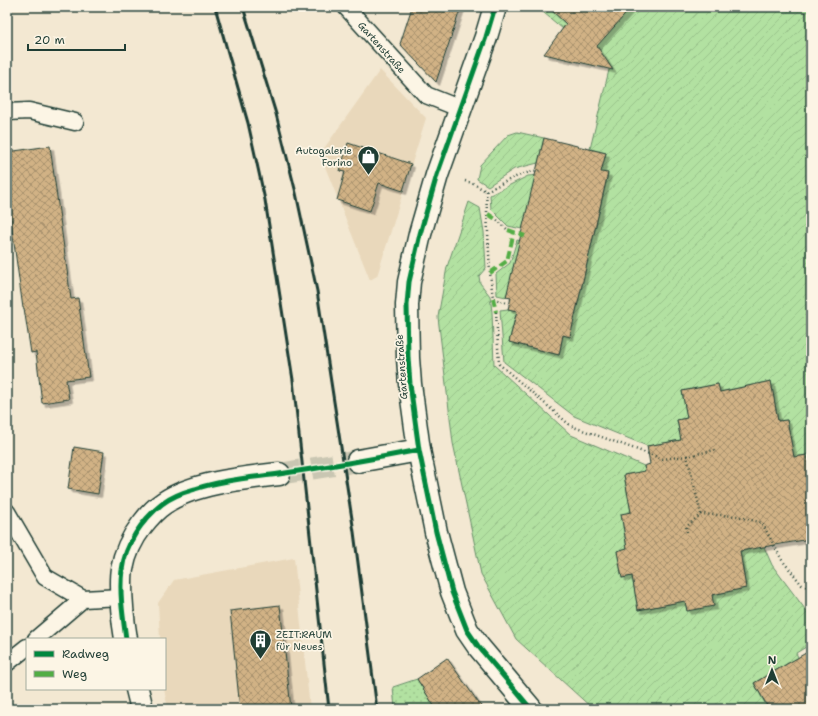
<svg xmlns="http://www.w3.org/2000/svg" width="818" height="716" viewBox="0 0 818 716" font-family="'Shantell Sans',sans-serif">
<defs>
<pattern id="grass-dots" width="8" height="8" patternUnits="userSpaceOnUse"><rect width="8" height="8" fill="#b2e1a1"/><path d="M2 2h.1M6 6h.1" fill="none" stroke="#99c28b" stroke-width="1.8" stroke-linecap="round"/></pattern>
<pattern id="garden-furrows" width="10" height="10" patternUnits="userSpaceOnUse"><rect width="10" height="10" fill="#b2e1a1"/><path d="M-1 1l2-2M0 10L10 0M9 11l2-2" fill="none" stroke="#99c28b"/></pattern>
<pattern id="building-cross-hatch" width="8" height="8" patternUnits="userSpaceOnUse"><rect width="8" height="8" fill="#d1b285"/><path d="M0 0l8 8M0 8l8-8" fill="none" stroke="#a9926e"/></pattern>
<filter id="shadow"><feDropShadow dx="3.5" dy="3.5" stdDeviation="0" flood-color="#0004"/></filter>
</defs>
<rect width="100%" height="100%" fill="#f3e8d2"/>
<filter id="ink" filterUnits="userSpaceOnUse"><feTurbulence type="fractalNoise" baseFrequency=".025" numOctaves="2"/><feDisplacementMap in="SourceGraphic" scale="8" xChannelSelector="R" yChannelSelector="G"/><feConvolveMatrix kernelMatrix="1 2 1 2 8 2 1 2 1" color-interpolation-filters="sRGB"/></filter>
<g filter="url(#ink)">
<path fill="#e9d8bb" d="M380,70L426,118L377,276L370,280L320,154Z
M294,558L310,709H168L164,689H165V639H160L158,603L174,580Z"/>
<path fill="url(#grass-dots)" stroke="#688f6a" d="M417,679L436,709H395L393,687Z"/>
<path fill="url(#garden-furrows)" stroke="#688f6a" d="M537,7H549V8L567,24L563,29Z
M623,7H811V475L807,455L794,457L787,420L778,421L771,381L720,392L718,384L682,391L687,418L677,420L681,440L647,446L574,416L504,362L500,310L508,309L522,312L521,316L515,317L509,342L559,355L563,335L570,337L608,174L601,172L606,153L590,149L609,70V64L583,39Z
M517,132L544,138L538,163L514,169L488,186L477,179L480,165L508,135Z
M540,175L531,206L522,229L508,226L491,209L490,195L528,176Z
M469,202L480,208L484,232L486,268L479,276L480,283L490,296L492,312L494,365L571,435L644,466L645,471L624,475L631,512L621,515L627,548L617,551L622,578L632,576L638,610L685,601L687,611L712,595L746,588L740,552L750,549L757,531L772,565L811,617V644L796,653L799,659L792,661L754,683L768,709H593L516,639L481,574L453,443L438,317L447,267Z
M517,240L524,242L506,297L497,295L496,274L510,263Z"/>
<path fill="url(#building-cross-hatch)" stroke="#1f3d34" filter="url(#shadow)" d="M412,7H461L436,82L400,44Z
M548,7H632L597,46L613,70L544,54L566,24Z
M544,138L606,153L601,172L608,173L570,337L563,335L559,355L509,342L517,311L508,309L511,298L506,297Z
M348,143L411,164L403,191L379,183L370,211L337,200L345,172L340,171Z
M50,146L71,299L78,298L89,377L66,380L69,399L42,403L36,352L31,353L24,308H23L7,193V152Z
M771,381L778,421L787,420L794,457L807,455L811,475V511L806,516L810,539L740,551L746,588L712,595L714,606L687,611L685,601L638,610L632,576L622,578L617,551L627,548L621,514L631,512L624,475L645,471L644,466L650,464L647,446L681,440L677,420L687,418L682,391L718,384L720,392Z
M74,447L104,452L98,494L68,489Z
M280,605L291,709H240L230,611Z
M811,650V709H769L754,683Z
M447,658L483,709H436L417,679Z"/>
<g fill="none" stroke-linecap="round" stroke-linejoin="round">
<path stroke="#c9c6b2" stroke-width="22" stroke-dasharray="22 11" stroke-linecap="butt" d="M279,474L358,461"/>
<defs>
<path id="lane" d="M346,7L426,95L461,109
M7,112L29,111L75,122
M7,512L45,577L83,599
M36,639L83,599L121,597
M7,663L27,647"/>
<path id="street" d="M358,461L419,450
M126,639C123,621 121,603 121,584C121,579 121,574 122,569C125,552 132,538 142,525C148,517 155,509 164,503C193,483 244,478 279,474
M137,689L142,709"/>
<path id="secondary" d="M495,7L486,37L437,175L420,234L409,282L407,305L408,358L410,384L419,450L436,532L452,592L467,630L478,646L531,709"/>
</defs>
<use href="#lane" stroke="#1f3d34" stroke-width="19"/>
<use href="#street" stroke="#1f3d34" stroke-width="25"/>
<use href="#secondary" stroke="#1f3d34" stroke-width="25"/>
<path stroke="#1f3d34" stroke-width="2.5" stroke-dasharray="1 3" stroke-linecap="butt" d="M465,181L472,183L486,191C504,183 521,172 541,170
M486,191L490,273L493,298L509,304
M497,220L508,230
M496,312L499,364L571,426L663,459L687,456L701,514L737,516L762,523L782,560L802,585L811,588
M687,456L715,450
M687,532L686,527L701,514"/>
<use href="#lane" stroke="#fcf5e5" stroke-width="16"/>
<use href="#street" stroke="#fcf5e5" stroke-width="22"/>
<use href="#secondary" stroke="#fcf5e5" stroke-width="22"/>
<path stroke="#1f3d34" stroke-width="3" d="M215,7L248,123L265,200L293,380L329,709
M243,7L276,114L296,193L317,291L354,532L377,709"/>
<path stroke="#52ad45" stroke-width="4" stroke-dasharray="8 4" stroke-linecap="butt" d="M488,214L497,220
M508,230L525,236
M490,273L507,261L514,232
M493,298L496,312"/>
<defs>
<path id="cycleway" d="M495,7L486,37L437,175L420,234L409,282L407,305L408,358L410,384L419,450L436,532L452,592L467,630L478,646L531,709
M126,639C123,617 119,591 122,570C125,544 142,520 162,504C171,497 184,492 195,489C222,480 250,478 279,474C326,467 373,459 419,450"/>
</defs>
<use href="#cycleway" stroke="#fcf5e5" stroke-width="8"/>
<use href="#cycleway" stroke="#00873e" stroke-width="5"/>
</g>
</g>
<defs>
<symbol id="shop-pin" viewBox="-11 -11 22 30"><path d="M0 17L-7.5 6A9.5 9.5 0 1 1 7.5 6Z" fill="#1f3d34" stroke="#fcf5e5"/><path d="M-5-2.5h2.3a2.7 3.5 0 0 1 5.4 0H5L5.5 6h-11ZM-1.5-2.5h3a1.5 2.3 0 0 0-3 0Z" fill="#fff"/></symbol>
<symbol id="building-pin" viewBox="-11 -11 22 30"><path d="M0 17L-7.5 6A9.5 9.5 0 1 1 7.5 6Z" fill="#1f3d34" stroke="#fcf5e5"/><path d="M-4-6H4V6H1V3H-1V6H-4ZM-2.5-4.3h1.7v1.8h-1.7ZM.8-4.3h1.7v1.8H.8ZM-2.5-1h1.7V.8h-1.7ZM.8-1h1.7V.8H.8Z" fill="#fff"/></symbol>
</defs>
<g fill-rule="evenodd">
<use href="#shop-pin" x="356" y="144" width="25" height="34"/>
<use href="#building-pin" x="248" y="628" width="25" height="34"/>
</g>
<g text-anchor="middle" stroke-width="3.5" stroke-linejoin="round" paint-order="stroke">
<g font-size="10" fill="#1f3d34" stroke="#fcf5e5">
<text transform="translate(382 47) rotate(48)" y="4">Gartenstraße</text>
<text transform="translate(401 367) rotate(-94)" y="4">Gartenstraße</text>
</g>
<g font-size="10" fill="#1f3d34" stroke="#fcf5e5" text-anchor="end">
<text x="352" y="154">Autogalerie<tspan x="352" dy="12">Forino</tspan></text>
<text x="276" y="638" text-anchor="start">ZEIT:RAUM<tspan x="276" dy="12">für Neues</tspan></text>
</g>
</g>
<rect width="818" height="716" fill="none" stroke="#fcf5e5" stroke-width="24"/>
<rect x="12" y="12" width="794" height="692" fill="none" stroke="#1f3d34" stroke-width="1.5" filter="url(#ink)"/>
<rect x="26" y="638" width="140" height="52" fill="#fcf5e5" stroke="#a4ab9e"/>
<rect x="34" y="651" width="20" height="6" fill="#00873e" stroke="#a4ab9e"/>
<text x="62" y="658" font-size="12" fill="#1f3d34">Radweg</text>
<rect x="34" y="671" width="20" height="6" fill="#52ad45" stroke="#a4ab9e"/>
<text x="62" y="678" font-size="12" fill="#1f3d34">Weg</text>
<g transform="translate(772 670)" stroke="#fcf5e5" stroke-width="3" paint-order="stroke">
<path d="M0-3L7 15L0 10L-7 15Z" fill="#1f3d34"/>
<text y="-6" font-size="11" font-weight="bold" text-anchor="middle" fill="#1f3d34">N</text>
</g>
<path d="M28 44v6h97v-6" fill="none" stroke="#1f3d34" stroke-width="2"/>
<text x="34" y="44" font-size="12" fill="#1f3d34" stroke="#fcf5e5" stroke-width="3" paint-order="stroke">20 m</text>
</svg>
